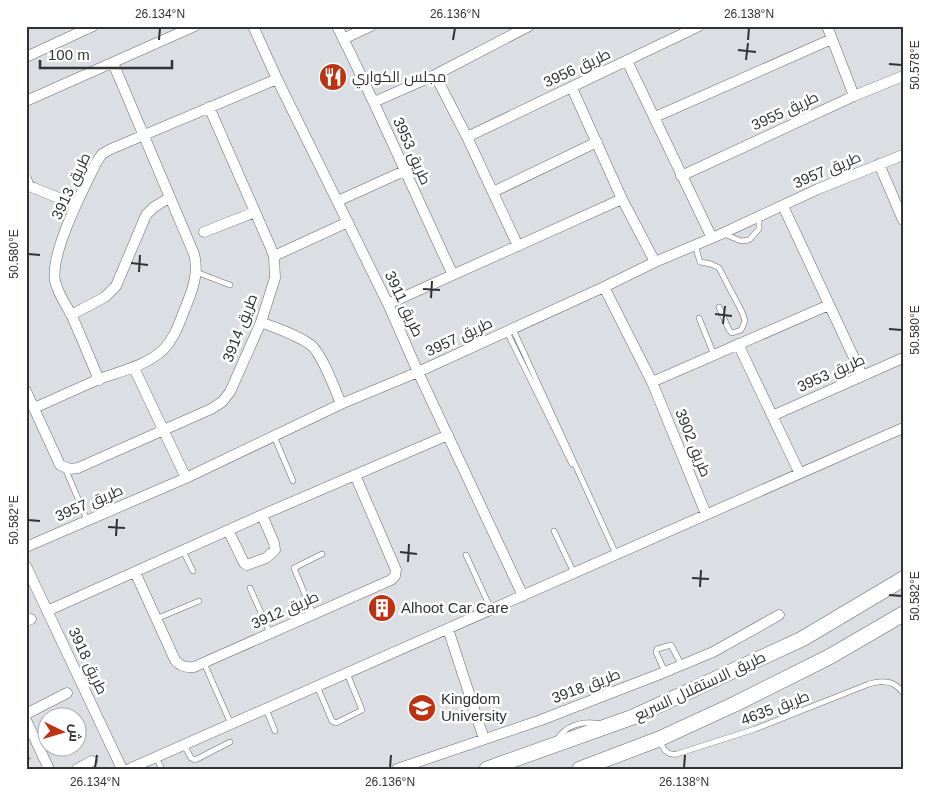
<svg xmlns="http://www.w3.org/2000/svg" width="929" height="795" viewBox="0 0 929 795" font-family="Arial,Cairo,sans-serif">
<rect width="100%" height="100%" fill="#dbdfe3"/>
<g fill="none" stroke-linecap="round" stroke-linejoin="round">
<defs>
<path id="service" d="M724,234L741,241L749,240L759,229V217
M695,245L700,262L711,264L719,268L742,312L745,321L741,330L732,333L729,330L719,307
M196,272L230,285
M699,318L714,355
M513,329L616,554
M507,332L572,464
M274,436L293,481
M65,468L87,520
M554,531L574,573
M183,551L193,571
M466,555L491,609
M250,588L270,633
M313,614L294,568L322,554
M156,619L199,601
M204,663L231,724
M665,672L656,652L657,649L671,645L681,664
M317,686L332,721L336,723L362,710L347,673
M266,709L275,731
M659,739C663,748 666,756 677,754L755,729L869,684C882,680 895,680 903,693
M556,741C565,725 583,720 600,724
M184,745L191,758L195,760L230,742
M156,758L162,769"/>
<path id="minor" d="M253,26L277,79L388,304L418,372L523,596
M337,26C378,108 414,192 453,275
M827,26L854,96
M343,39L371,26
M26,57L93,26
M627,61L712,238
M435,75L467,137L518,246
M572,88L622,199L655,262
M26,101L195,26
M374,102L435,75L529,26
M655,117L832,39
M467,137L699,26
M879,164L903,220
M681,176L854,96L903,76
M26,179L29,186L76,205
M493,192L597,142
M338,201L404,171
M783,206L862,375
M204,232L255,212
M274,256L348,222
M604,287L652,382L706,514
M388,304L622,199
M71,315L105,297L116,286L146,215L154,207L169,198
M261,322C278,329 296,334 311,345C322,354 335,389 341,404
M738,344L799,472
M134,368L186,478
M99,380C90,358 81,337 72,316C66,305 58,294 55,281C50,253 83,190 96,163L102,154L111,149L277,79
M652,382L829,305
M26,391L60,465L70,469L78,468L211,409L222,402L230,392L261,322L275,278L274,256L270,246L209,107
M34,408C55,399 76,389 97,380C120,371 144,367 163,350C175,338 180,321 186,306C193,289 199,272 194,254L113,63
M772,416L903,358
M228,530L244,563L247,565L266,558L275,550L274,543L262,515
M26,547L186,478L341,404L418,372L604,287L655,262L719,235L818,189L903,155
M26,566L122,769
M135,572L175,660C180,666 185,668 194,667L391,580L395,576L396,570L355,475
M47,611L262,515L448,435
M26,621L31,619
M448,629L484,739
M26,714L67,693
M26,720L49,769
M77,769L92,761
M129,769L903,428
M397,769L541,720L665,672L713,652L779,615"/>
<path id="primary" d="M487,769L633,717L802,639L903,579
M580,769L659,739L735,704L829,657L903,614"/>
</defs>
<use href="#service" stroke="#66696d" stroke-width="6"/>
<use href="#minor" stroke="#66696d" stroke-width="11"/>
<use href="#primary" stroke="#66696d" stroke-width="16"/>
<path stroke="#9c9fa3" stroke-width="2" stroke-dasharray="5 2.5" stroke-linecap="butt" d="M26,760L33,757"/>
<use href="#service" stroke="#fff" stroke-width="5"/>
<use href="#minor" stroke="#fff" stroke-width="10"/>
<use href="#primary" stroke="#fff" stroke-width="15"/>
</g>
<path fill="none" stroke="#313234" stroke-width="2" d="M159,40L160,28M453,40L455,28M748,40L749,28M738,50L756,52M746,60L748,43M889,64L902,65M28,254L40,255M131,263L148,265M139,272L140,255M423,289L440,290M431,298L432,281M715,314L732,316M723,324L725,306M889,329L902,330M28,520L40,521M108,527L125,528M116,536L117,519M400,552L417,554M408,562L409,544M692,578L709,579M700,587L701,570M889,595L902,596M95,768L97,755M390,768L391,755M684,768L685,755"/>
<defs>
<symbol id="restaurant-disc" viewBox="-11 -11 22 22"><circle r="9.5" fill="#bd3311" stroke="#fff"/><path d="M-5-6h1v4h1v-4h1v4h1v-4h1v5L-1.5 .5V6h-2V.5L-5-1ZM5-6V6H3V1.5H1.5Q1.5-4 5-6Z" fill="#fff"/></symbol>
<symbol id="building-disc" viewBox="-11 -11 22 22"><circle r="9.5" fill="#bd3311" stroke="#fff"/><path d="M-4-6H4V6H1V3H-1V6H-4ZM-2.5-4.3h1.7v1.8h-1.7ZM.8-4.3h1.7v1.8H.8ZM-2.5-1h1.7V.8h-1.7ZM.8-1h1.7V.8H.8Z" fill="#fff"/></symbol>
<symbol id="university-disc" viewBox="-11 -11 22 22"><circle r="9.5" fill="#bd3311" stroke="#fff"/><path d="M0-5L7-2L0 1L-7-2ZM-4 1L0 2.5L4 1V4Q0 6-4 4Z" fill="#fff"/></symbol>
</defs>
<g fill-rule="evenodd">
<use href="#restaurant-disc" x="317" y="61" width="32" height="32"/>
<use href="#building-disc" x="366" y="592" width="32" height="32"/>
<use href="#university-disc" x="406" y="692" width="32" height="32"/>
</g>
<g text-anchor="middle" stroke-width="5" stroke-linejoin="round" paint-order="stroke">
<g font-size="15" fill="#313234" stroke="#fff">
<text transform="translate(577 68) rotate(-25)" y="5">طريق 3956</text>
<text transform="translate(785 111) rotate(-25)" y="5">طريق 3955</text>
<text transform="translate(412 151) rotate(66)" y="5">طريق 3953</text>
<text transform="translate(827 170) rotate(-23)" y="5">طريق 3957</text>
<text transform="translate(71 186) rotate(-65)" y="5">طريق 3913</text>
<text transform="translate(404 304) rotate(65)" y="5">طريق 3911</text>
<text transform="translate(240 328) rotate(-69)" y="5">طريق 3914</text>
<text transform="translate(459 337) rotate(-25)" y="5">طريق 3957</text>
<text transform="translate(831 373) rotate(-24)" y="5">طريق 3953</text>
<text transform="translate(693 443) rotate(68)" y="5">طريق 3902</text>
<text transform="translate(89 503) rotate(-23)" y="5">طريق 3957</text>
<text transform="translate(285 610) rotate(-24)" y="5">طريق 3912</text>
<text transform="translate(88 661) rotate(65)" y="5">طريق 3918</text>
<text transform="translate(586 686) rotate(-21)" y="5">طريق 3918</text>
<text transform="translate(700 686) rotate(-25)" y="5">طريق الاستقلال السريع</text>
<text transform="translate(775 708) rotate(-21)" y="5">طريق 4635</text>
</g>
<g font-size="15" fill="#313234" stroke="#fff" text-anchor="start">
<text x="352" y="82">مجلس الكواري</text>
<text x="401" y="613">Alhoot Car Care</text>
<text x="441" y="704">Kingdom<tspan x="441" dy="17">University</tspan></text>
</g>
</g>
<rect width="929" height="795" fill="none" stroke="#ffffff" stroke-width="55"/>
<g transform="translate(62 732) rotate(95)"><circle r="24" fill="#ffffff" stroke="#adadae"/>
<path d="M0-4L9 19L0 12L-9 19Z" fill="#bd3311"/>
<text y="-8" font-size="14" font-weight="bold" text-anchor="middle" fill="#313234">ش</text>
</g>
<path d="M40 60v8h132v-8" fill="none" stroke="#313234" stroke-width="2.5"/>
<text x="48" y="60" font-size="15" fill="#313234" stroke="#ffffff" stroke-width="4" paint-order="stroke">100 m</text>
<rect x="28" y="28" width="874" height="740" fill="none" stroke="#313234" stroke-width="2"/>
<g font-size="12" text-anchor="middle" fill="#313234">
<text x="160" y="18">26.134°N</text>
<text x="455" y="18">26.136°N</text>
<text x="749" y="18">26.138°N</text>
<text transform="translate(915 65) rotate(-90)" y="4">50.578°E</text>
<text transform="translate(14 254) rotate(-90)" y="4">50.580°E</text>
<text transform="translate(915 330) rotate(-90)" y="4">50.580°E</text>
<text transform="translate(14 520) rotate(-90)" y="4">50.582°E</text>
<text transform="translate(915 596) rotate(-90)" y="4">50.582°E</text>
<text x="95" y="786">26.134°N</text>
<text x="390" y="786">26.136°N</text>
<text x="684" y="786">26.138°N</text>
</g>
</svg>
